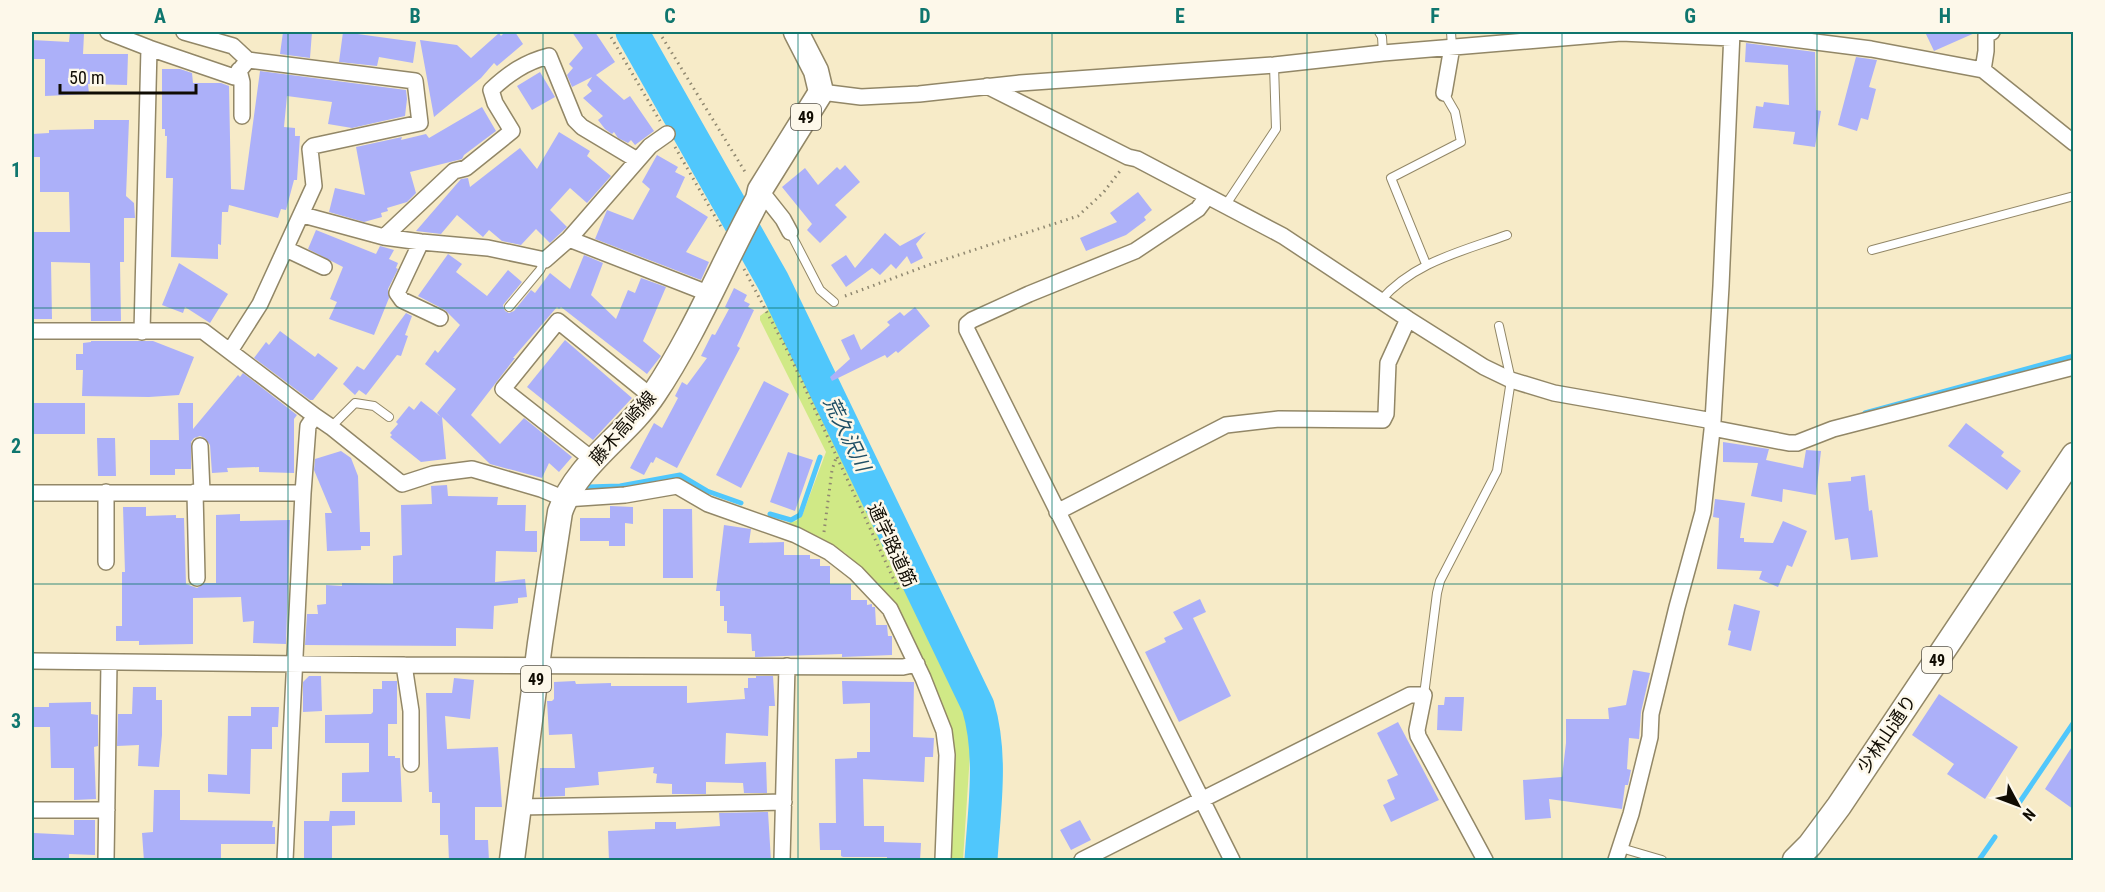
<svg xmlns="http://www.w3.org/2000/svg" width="2105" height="892" viewBox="0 0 2105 892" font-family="'Roboto Condensed','Noto Sans JP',sans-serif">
<rect width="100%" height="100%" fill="#f7ebc8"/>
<path fill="#d0e986" d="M763,289L904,585L936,647L967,719L970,754L963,860H951L955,753L947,716L925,662L894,601L875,580L845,553L819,537L786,523L796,521L802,516L826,452L760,320V316L769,309L760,291Z"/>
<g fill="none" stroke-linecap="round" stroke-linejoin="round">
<path stroke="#50c7fc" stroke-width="5" d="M1865,413L2074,356
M587,487L620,486L680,475L707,491L741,503
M770,514L791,520L800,515L820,457
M2017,806L2074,722
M1979,860L1995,837"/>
<path stroke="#50c7fc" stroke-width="33" d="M632,32L773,281L978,706C993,756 984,810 981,860"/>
</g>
<path fill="#acb0f9" d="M70,32L84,34L83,54H128L127,85L88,84L89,94L45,96V59H32V40L69,42Z
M283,32H312L310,58L280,54Z
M343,32L416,42L413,63L379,57L377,66L339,62Z
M505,32H515L523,44L497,66L494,63L481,78L434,117L420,40L457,45L471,58L499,33L501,36Z
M572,32H595L615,62L596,75L624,100L630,96L654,131L635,145L631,140L628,143L618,138L614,132L612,134L605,129L598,120L603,116L583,98L592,91L587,85L592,77L572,87L567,75L573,68L569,64L583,48Z
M1925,32H1977L1934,51Z
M1746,43L1815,52L1816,110L1821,111L1815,147L1793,144L1795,132L1753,128L1756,106L1763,107L1764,102L1789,105L1788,65L1745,62Z
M1856,57L1877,60L1869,87L1876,89L1868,120L1861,118L1857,131L1838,125Z
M162,69H180L192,73L193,83H221L229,86L231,189L244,190L260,71L406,90L407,99L405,116L352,128L328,124L332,102L287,96L284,127L295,128V136H300L297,180H294L286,210L281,209L278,218L229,205L228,212H222L221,245L218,244V259L171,257L173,178H166L167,136H165V129H162Z
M540,72L555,97L532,110L517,86Z
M482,107L496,131L464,155L462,159L410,172L416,193L407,202L387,208L388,211L381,213L382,217L364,222L329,212L335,188L365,195L356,147L402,137L401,140L426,134L429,138Z
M94,120H129L126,196L134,203L135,218H124V262H120L121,321H91L90,263L51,262L52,319H32V232H70L69,192H40V157H32V134L49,133V130L94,129Z
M559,132L590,151L587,156L611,176L587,203L570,188L550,210L567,227L550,243L536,229L521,245L502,241L489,230L483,237L457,215L441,234L416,231L461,179L468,178L470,187L520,148L537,169Z
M657,155L678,167L675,172L685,177L676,197L708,217L686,252L709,262L701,280L595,239L607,210L633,220L650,189L642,182Z
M845,165L860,182L835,205L847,217L820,243L807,230L812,224L782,187L805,168L818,185L837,167L840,170Z
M1138,192L1152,210L1144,217L1146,220L1126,235L1086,251L1080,238L1117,222L1110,213Z
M316,230L376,254L380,246L394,250L389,259L398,263L396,268L398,269L388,289L389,298L374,335L329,319L337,302L330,299L343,267L308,249Z
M926,232L916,244L923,258L911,264L907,256L896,269L891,264L880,275L872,268L846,287L831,265L846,255L855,268L885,233L900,246Z
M448,254L462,264L456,272L487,296L508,270L522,282L503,305L505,311L509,313L514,311L531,290L535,293L550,273L570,289L584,255L603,263L591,295L616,319L628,290L635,293L641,278L666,287L643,341L661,356L647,374L561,307L559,309L557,307L513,358H515L471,415L500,444L524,418L572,457L559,472L549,463L542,478L490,464L442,417L446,459L421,462L390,437L392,435L390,433L398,424L396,422L409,406L414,410L421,401L441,417L437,413L456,389L425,364L435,350L438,353L460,325L445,310L418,296Z
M179,263L228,294L210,323L185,307L183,313L162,305Z
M734,288L747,295L744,301L750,304L748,307L754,310L737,346L740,348L677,468L656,457L653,463L651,462L644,475L630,468L654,423L662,428L678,398L675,396L682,382L687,385L707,358L701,356L712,334L715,335L729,309L725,307Z
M915,307L930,326L898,353L896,351L887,358L885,355L832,381L830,377L850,359L841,340L854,334L861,350L890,325L887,322L900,312L904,316Z
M406,313L412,316L405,335L408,336L401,356L397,355L366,395L359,390L355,395L343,384L357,366L364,370Z
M280,331L315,357L318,353L338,368L313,400H310L254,358L266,342L269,345Z
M565,340L632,398L593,440L527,387Z
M91,341H153L194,357L179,395L149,397L82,396L83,370H76V354H83V343L91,342Z
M243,373L297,415L294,419V473L259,472V467L227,468L228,472L212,473L210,445L205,438L200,436L194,438L191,442V469H175V475H150V440H179L178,403H193V429L238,375L240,377Z
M764,381L789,394L741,488L716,475Z
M32,403H85V434H32Z
M1966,423L2004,452L2001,456L2021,471L2007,490L1948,446Z
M97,438H115L116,476H98Z
M1723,442L1769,449L1766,460L1803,468L1806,450L1821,451L1816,495L1783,489L1782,502L1751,496L1758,463L1723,462Z
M341,451L351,458L358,476L360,532H370V546H361V550L327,551L325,513H332L314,470L315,459Z
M788,452L813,460L795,511L770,502Z
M1865,475L1869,511L1872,510L1878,557L1851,560L1848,538L1835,540L1828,483L1851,481V477Z
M447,485L448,496L498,497L497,505H526L525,531H537V552L496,551L495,582L525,579L527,597L518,598V603L494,606L493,629L456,628V646L305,645L307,614H318L317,605L326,604V585L342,586V583L393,584V556L402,555L401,505L432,504L431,486Z
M1715,499L1745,503L1740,538H1744V542L1773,543L1783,521L1807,531L1792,567L1787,565L1778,587L1759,579L1762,571L1717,569L1719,518L1713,517Z
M610,506L633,507V524L625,523V546H609V541H580V518H610Z
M123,507H146V516L176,515V518H184L186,584L197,588L205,583H216V515L240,514V521L290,520L286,644L253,643L254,621L243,622L241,597L193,598V644L139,645V641H116V626H122V572H125Z
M663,509H692L693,578H663Z
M724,525L751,529L749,543L784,542V555H810V559H820V566H830V584H851V600H867V605L872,604V607H875L876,625H887L888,636H892V655L842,657V654L755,657V651H752L751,634L727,633V621H724V606H720V591H716Z
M1200,599L1206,612L1193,618L1231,696L1179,722L1145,652L1166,642L1164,638L1183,629L1173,612Z
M1734,604L1760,611L1751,651L1728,645L1731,631L1728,630Z
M1633,670L1650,673L1641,712L1639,739L1629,738L1627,769L1631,770L1628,785H1625L1622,809L1549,799L1551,818L1525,820L1523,780L1562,777L1566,743V719H1609L1608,708L1626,705Z
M309,676H321L322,711L303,712V682Z
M756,676H773L775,706H769L768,736L726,733L725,764L766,762L767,793H744L743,783L706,782V794H672V784L656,783L657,774L653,773L654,767L598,772L599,785L565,788V796L540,797V768H575L572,734L549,735L547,701H552L554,699V682L575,681L576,684L611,683V686H687V703L745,699L744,688H748V678H756Z
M454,678L474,680L470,719L445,716L447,749L498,747L502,807H475V840H488L489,861H449L448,835H440V803H432V792H429L426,693H452Z
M382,681H397V724H388V756H395V758H400L402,802H342V773L369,772V743H325V715L371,714L373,712V689H382Z
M842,681L914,682L913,737L934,738L933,757H925L924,782L863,779L864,826H884V842L921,843L920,861H887V857H843L841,856V850H820L819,823H836L835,759L857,758V752H870V703L843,704Z
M133,687H156V700H162V735L159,767L138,766L139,745L117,746L118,714H132Z
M1939,694L2018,747L1985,799L1947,774L1954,764L1912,735Z
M1445,697H1464L1462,731L1437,730L1438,705H1444Z
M91,702V714L98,715V746L94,747L96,799L74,800V768H51L50,727H32V707H49V703Z
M251,707H279L278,727H272V749H251L250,794L208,792V774L227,775L228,716H251Z
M1398,722L1439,800L1391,822L1383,805L1395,799L1387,780L1398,775L1377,733Z
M2073,745V809L2045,789Z
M154,790H180V820L273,821L272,827H275V844H221V861H144L142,833L153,832Z
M330,811H355V825L332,826V861H304V821H329Z
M768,812L771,861H609L608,831L655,829V822H676V829L720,826L719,813Z
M74,820H95V855L69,854V861H33L34,833L74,835Z
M1080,820L1091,840L1071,850L1060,830Z"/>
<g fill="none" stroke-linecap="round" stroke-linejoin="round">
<defs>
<path id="service" d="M1379,32L1382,37L1383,53
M1451,32L1452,47
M1225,206L1276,129L1274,65
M790,232L820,290L834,302
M1872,250L2074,196
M1426,264L1391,178L1461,142L1455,112L1444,93
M1380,301C1414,262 1460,252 1507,235
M509,307L540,270L545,260
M331,427L355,403L374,406L389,417
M1424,695L1437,593L1440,581L1497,471L1511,380L1499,326
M1621,848L1662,860"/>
<path id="minor" d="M108,32L149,48L142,332
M184,32L233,46L248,60L415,81L420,123L313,146L310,149L314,186L260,304L230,351
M1737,32L1871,49L1983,70L2074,143
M149,48L234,77L248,60
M239,70L242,82V116
M1983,70L1986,51V35L1992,32
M987,86L1128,157L1137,159L1283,236L1408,319L1484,367L1511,380L1554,393L1713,421
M821,92L861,97L919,94L1020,83L1274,65L1383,53L1621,33L1732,38
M1444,93L1452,47
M760,190L783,219L790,232
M1207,197L1198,209L1135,251L1029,294L972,320L967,324V330L1232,860
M303,215L384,237L421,242L488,248L545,260L569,239L650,146L667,134
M384,237L454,171L466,168L512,131L495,103L491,90C508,74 525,62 549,56L575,120L582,127L637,160
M569,239L710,294
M421,242L397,293L402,300L440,318
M286,249L324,267
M32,331H203L315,416L331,427L402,484L433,474L472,469L541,489L565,499L625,495L677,486L708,504L796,535L829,552L856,573L890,609L923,678L944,731L947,755L943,860
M1712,428L1789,443H1797L1833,429L2074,367
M200,446L202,492
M593,460L503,389L558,321L652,397
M106,492V562
M195,492L197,578
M32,493H303
M1057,512L1226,425L1279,419L1383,420L1386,414L1388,363L1408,319
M32,661L404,665L903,667L917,664
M404,665L411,711V764
M519,807L784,802
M32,810H107
M106,860L109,662
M285,860L303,493L308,426L315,416
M782,860L787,666
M1082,860L1410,695H1424L1417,730L1418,736L1485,860
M1616,860L1631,814L1650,737L1651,714L1677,607L1703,512L1713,421L1721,286L1732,32"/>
<path id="primary" d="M512,860L540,643L560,512C577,463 627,435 654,394C695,333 723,263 758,199L760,190L821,92L816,71L796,32
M1795,860L1810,845L1839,806L2074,455"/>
</defs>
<use href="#service" stroke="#928767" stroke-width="10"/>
<use href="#minor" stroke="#928767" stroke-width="18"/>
<use href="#primary" stroke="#928767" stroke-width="27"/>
<path stroke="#908870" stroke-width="3" stroke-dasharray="1.5 4.5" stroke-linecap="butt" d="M608,32L660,121
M659,32L747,175
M675,147L721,227
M744,269L790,356L900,593
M845,296L934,263L1078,216L1103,193L1120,171
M824,532L832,470L836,458"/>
<use href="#service" stroke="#fff" stroke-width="8"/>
<use href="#minor" stroke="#fff" stroke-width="15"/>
<use href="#primary" stroke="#fff" stroke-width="24"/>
</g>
<path fill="none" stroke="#0f766e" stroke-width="1.5" stroke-opacity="0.55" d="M288,32V860M543,32V860M798,32V860M1052,32V860M1307,32V860M1562,32V860M1817,32V860M32,308H2074M32,584H2074"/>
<g text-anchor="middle" stroke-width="5" stroke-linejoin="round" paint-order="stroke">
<g fill="#fdf8ea" stroke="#575348" stroke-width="1.5">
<rect x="791" y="104" width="30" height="26" rx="4.5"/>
<rect x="1922" y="647" width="30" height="26" rx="4.5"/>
<rect x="521" y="666" width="30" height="26" rx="4.5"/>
</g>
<g font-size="16" font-weight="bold" fill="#100c03">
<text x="806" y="123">49</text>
<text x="1937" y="666">49</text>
<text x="536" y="685">49</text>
</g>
<g font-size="18" fill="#100c03" stroke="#fdf8ea">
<text transform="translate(623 428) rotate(-49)" y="6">藤木高崎線</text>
<text transform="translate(892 545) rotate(65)" y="6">通学路道筋</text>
<text transform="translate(1887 734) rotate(-56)" y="6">少林山通り</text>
</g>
<g font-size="20" font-style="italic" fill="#205066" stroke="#fdf8ea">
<text transform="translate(847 434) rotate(64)" y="7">荒久沢川</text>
</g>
</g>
<rect width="2105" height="892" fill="none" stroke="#fdf8ea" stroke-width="66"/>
<g transform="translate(2018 805) rotate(131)" stroke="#fdf8ea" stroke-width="4.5" paint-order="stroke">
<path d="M0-4.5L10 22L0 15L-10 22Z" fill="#100c03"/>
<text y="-9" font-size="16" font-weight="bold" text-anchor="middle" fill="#100c03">N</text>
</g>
<path d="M60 84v9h136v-9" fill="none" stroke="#100c03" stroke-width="3"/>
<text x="69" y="84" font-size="18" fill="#100c03" stroke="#fdf8ea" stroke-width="4.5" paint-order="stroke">50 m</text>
<rect x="33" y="33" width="2039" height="826" fill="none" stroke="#0f766e" stroke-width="2"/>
<g font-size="20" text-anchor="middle" font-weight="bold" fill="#0f766e">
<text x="160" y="23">A</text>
<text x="415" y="23">B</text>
<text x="670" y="23">C</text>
<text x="925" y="23">D</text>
<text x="1180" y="23">E</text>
<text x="1435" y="23">F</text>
<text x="1690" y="23">G</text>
<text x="1945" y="23">H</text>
<text x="16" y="177">1</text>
<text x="16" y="453">2</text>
<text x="16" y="728">3</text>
</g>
</svg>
